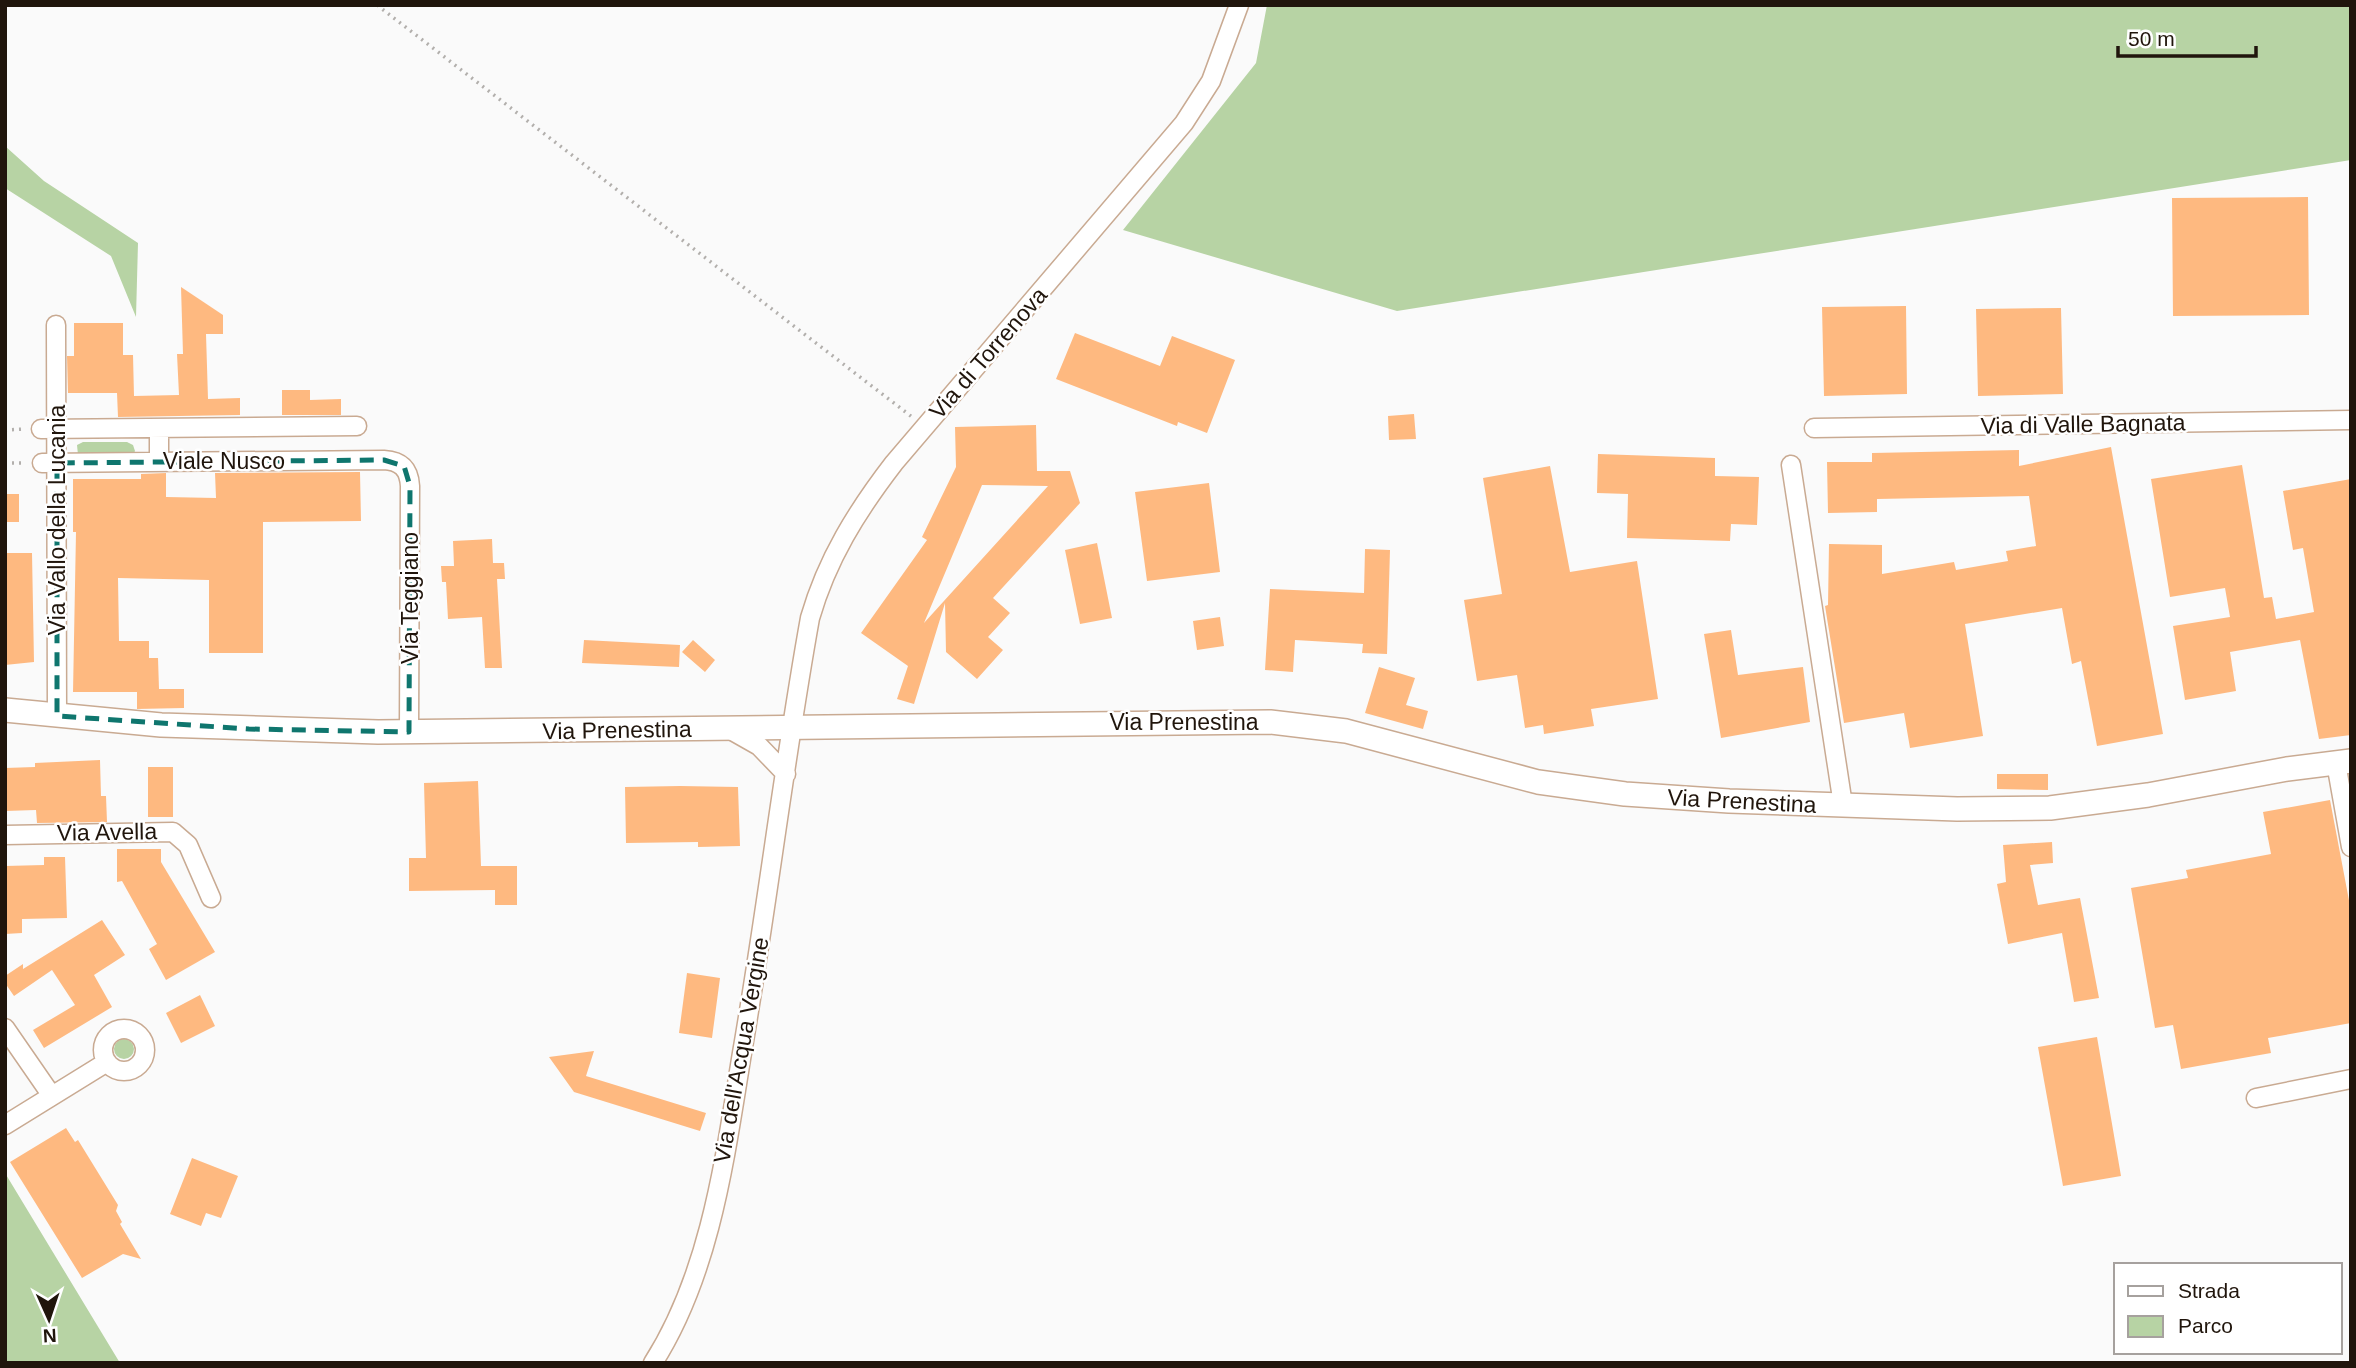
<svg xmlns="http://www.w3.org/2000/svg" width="2356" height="1368" viewBox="0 0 2356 1368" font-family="Helvetica,sans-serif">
<rect width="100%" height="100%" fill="#fafafa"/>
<path fill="#b7d3a4" d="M1267,5H2351V160L1397,311L1123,230L1256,63Z
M5,146L44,181L138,243L136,317L111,256L5,188Z
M83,442H127L133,445L135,451L133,455H78L77,445Z
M114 1049a10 10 0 1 1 20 0a10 10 0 1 1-20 0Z
M5,1173L120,1363H5Z"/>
<path fill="#feb980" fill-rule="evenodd" d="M2308,197L2309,315L2173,316L2172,198Z
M181,287L223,315V334H206L208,399L240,398V415L118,417L117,393H68L67,356H74V323H123V355H133L134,396L179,395L177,354H183Z
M1906,306L1907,394L1824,396L1822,307Z
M2061,308L2063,394L1978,396L1976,309Z
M1075,333L1160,366L1172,336L1235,360L1207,433L1178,422L1177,426L1056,379Z
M282,390H310V400L341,399V415H282Z
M1414,414L1416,439L1389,440L1388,416Z
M1036,425L1037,471H1070L1080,503L993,598L1010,613L988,637L1003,650L977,679L946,652L945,603L914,704L897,699L908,666L861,633L927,540L922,537L956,467L955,427ZM982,485L1048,486L924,623Z
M2111,447L2163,734L2097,746L2081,661L2072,664L2062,608L1965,624L1983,736L1910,748L1904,713L1844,723L1825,606L1828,605L1829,544L1882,545V574L1954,562L1956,570L2008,561L2006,551L2036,546L2029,496L1877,499V512L1828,513L1827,462H1872V453L2019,450V466Z
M1598,454L1715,458V476L1759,477L1757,525L1731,524L1730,541L1627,538L1628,494L1597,493Z
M2242,465L2264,598L2272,597L2276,619L2314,612L2303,548L2293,550L2283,491L2351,479V735L2319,739L2300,640L2230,652L2236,691L2185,700L2173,626L2230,617L2225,588L2170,597L2151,479Z
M1550,466L1570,572L1637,561L1658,699L1591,709L1594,726L1544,734L1543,725L1525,728L1517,675L1477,681L1464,600L1502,594L1483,478Z
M360,472L361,521L263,522V653H209V580L118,578L119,641H149V658H158L159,689H184V708L137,709V692H73L76,532H73V479H141V474L166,473V497L216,498L215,473Z
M1209,483L1220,572L1147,581L1135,492Z
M5,494H19V522H5Z
M492,539L493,563H504L505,579H497L502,668H485L482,617L448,619L446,582H442L441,566H454L453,541Z
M1097,543L1112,618L1080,624L1065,550Z
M1365,549L1390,550L1387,654L1362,653L1363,644L1295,640L1293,672L1265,670L1270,589L1364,593Z
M5,553H32L34,662L5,665Z
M1220,617L1224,646L1197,650L1193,621Z
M1731,630L1738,675L1803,667L1810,722L1721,738L1704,634Z
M584,640L680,645L679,667L582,663Z
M693,640L715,660L705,672L682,652Z
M1379,667L1415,678L1406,705L1428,711L1423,729L1365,713Z
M100,760L101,796H106L107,822L37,823L36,810L5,811V768L35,767V763Z
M148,767H173V817H148Z
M1997,774H2048V790L1997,789Z
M478,781L481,866H517V905H495V890L409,891V858H426L424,783Z
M680,786L738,787L740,846L698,847V842L626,843L625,787Z
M2330,800L2351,911V1023L2268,1038L2271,1053L2181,1069L2173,1025L2155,1028L2131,888L2188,878L2186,870L2271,854L2263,812Z
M2052,842L2053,863L2030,865L2038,905L2080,898L2099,998L2074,1002L2062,933L2008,944L1997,884L2006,882L2003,845Z
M117,849H161V862L215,952L166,980L149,949L157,944L122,881L117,882Z
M44,857H65L67,918L22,919V933L5,934V866L44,865Z
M102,920L125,955L94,975L112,1007L44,1048L33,1030L75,1005L52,970L14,996L5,983V976L23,964V969Z
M687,973L720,978L712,1038L679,1033Z
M200,995L215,1026L181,1043L166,1013Z
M2097,1037L2121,1176L2063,1186L2038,1047Z
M594,1051L586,1076L706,1113L700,1131L574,1092L549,1057Z
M66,1128L75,1142L78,1140L118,1205L116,1211L122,1222L120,1224L141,1259L123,1254L82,1278L10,1162Z
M192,1158L238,1176L221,1218L206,1213L201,1226L170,1214Z"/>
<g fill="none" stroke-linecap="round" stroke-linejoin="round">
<defs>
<path id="minor" d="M56,325L57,716
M159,428V461
M1814,428L2351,420
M41,429L357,426
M42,463L384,460C401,461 409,469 410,486L409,732
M1791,465L1843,805
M729,729L759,746L786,774
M2336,763L2351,847
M5,835L173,832L188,845L211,898
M5,1028L52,1096
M103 1050a21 21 0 1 1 42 0a21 21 0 1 1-42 0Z
M2256,1098L2351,1079
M5,1125L107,1062
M653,1363C711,1272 725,1157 742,1053C767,908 784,762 810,618C827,559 857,511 894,463L1184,123L1211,81L1239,5"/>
<path id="major" d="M5,710L161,725L378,732L1270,722L1346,731L1538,782L1625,794L1729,801L1957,809L2050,808L2148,795L2287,769L2351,761"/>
</defs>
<use href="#minor" stroke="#c9aa92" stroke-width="21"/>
<use href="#major" stroke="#c9aa92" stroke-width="26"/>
<path stroke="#b2afac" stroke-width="3.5" stroke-dasharray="2 5" stroke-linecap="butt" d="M377,5L912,417
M5,430L25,429
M5,463H24"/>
<use href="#minor" stroke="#fff" stroke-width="18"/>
<use href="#major" stroke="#fff" stroke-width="23"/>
</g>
<path fill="none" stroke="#0f766e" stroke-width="5" stroke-dasharray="14 9" stroke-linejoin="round" d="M384,460L404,466L410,486L409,732L249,729L57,716V463Z"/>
<g text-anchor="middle" stroke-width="5" stroke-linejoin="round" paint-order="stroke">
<g font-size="23" fill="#20150c" stroke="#fff">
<text transform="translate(988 353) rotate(-49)" y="8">Via di Torrenova</text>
<text transform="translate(2083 424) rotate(-1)" y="8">Via di Valle Bagnata</text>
<text x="224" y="469">Viale Nusco</text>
<text transform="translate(57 520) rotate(-90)" y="8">Via Vallo della Lucania</text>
<text transform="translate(410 598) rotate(-90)" y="8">Via Teggiano</text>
<text x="1184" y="730">Via Prenestina</text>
<text transform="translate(617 730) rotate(-1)" y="8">Via Prenestina</text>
<text transform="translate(1742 801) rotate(3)" y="8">Via Prenestina</text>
<text transform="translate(107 832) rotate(-1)" y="8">Via Avella</text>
<text transform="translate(741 1050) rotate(-80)" y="8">Via dell'Acqua Vergine</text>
</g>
</g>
<rect width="2356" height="1368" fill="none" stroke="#20150c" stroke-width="14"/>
<rect x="2114" y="1263" width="228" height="91" fill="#ffffff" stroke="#a6a19e" stroke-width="2"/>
<rect x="2128" y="1286" width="35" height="10" fill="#ffffff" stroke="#a6a19e" stroke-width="2"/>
<text x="2178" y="1298" font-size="21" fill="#20150c">Strada</text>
<rect x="2128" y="1316" width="35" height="21" fill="#b7d3a4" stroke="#a6a19e" stroke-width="2"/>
<text x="2178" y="1333" font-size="21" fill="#20150c">Parco</text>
<g transform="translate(49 1319) rotate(177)" stroke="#ffffff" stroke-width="5" paint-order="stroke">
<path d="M0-5L12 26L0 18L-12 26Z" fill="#20150c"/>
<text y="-10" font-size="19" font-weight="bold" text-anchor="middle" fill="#20150c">N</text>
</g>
<path d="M2118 46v10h138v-10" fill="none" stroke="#20150c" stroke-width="3.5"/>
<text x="2128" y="46" font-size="21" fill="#20150c" stroke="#ffffff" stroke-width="5" paint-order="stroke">50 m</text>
</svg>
